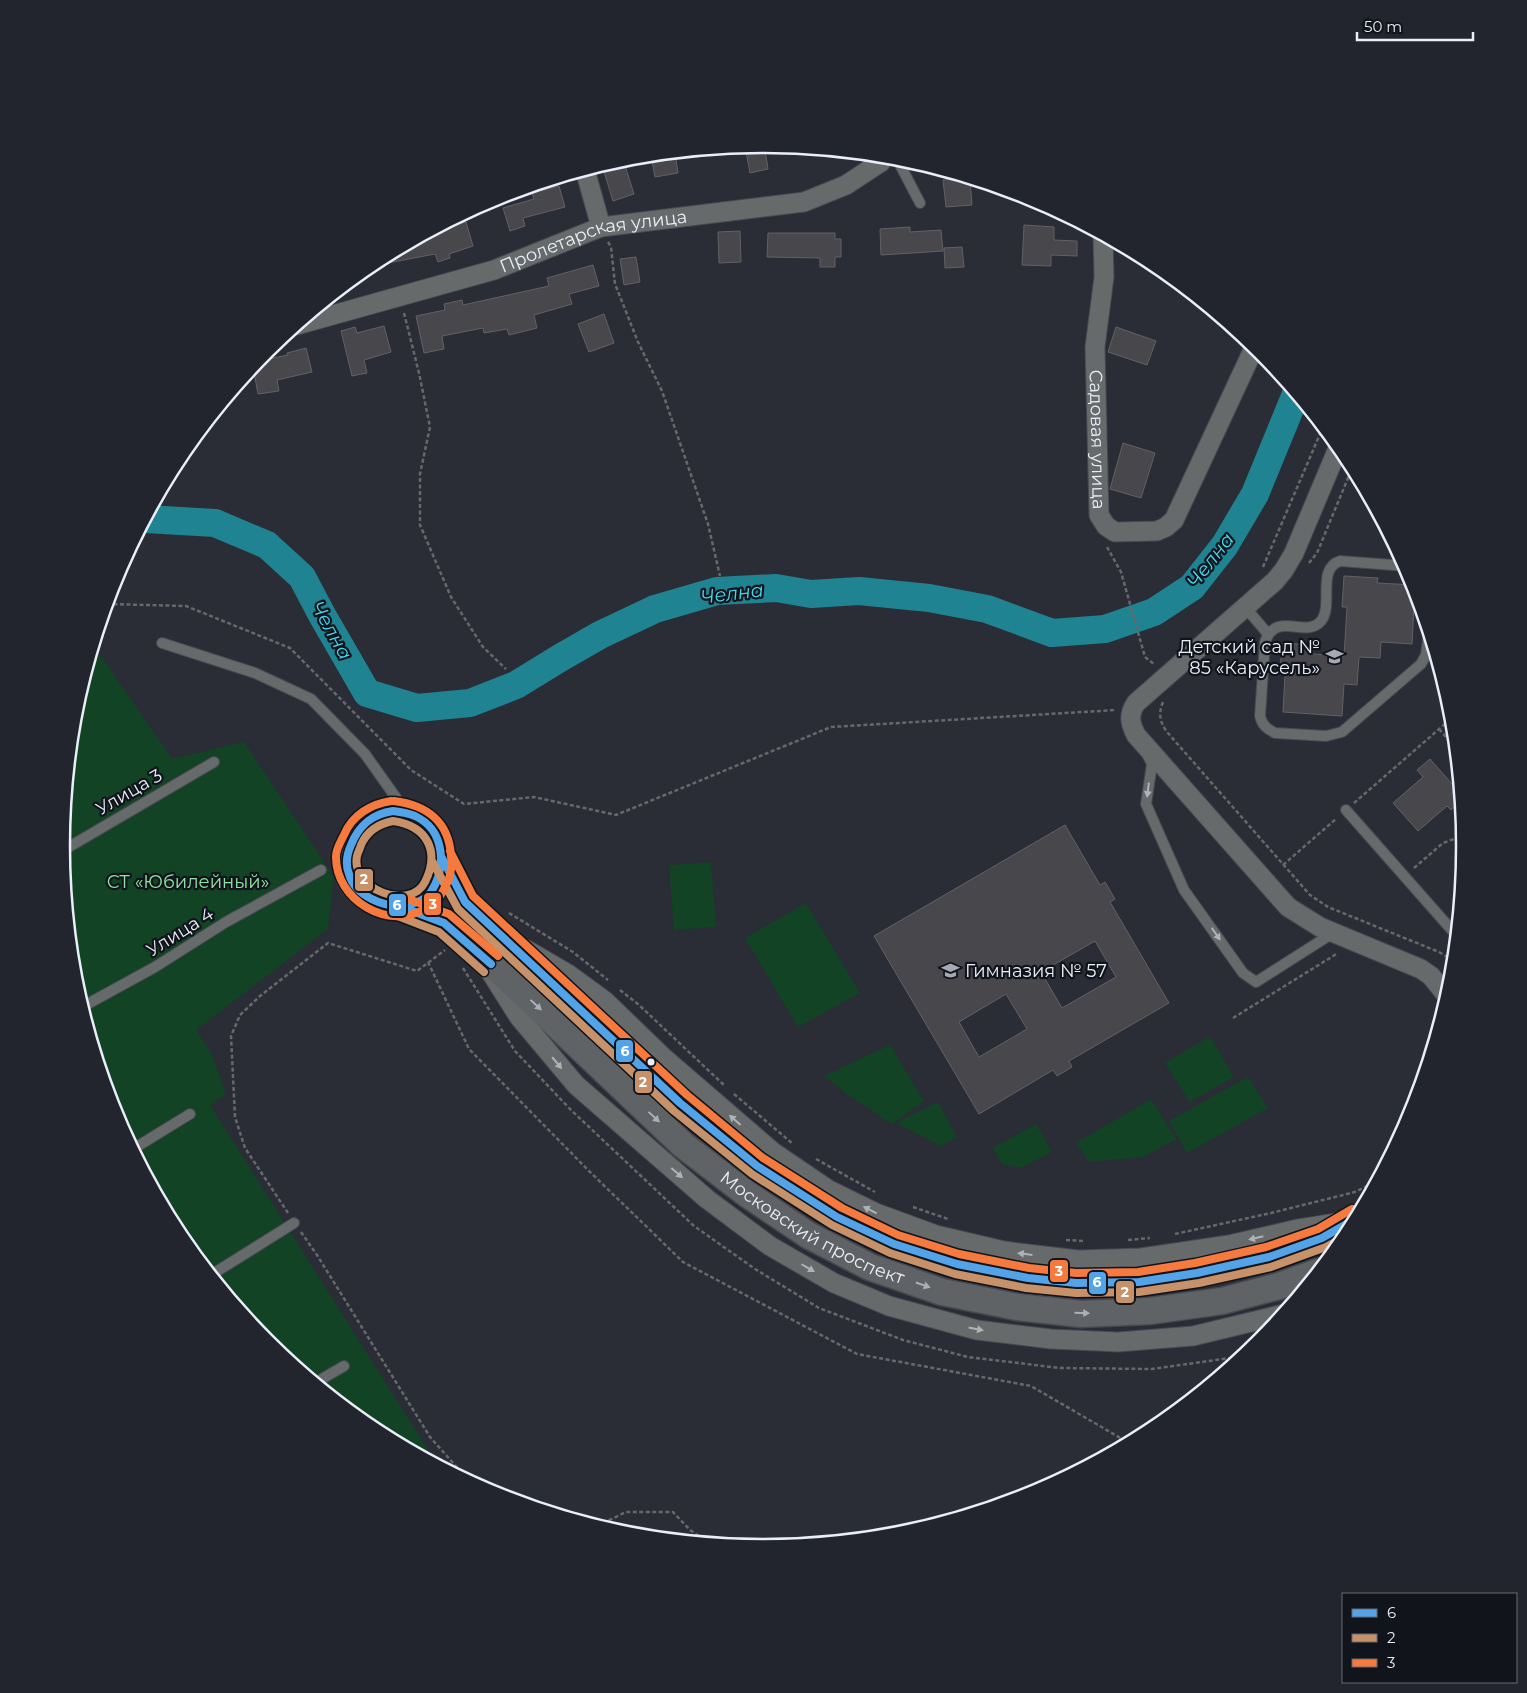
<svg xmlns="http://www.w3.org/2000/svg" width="1527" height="1693" viewBox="0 0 1527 1693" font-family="Montserrat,sans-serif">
<rect width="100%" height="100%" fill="#2a2d35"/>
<path fill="#134325" d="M94,646L172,759L244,742L334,877L328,929L196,1030L211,1053L226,1094L210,1105L437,1464L373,1430L267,1343L179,1236L115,1115L75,983L61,846L75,709Z
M711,862L716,927L674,930L669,865Z
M806,903L860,993L798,1027L745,938Z
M1210,1036L1234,1077L1190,1102L1165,1063Z
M890,1045L924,1101L892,1124L848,1095L824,1076Z
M1248,1077L1268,1108L1187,1153L1169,1121Z
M1151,1099L1176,1139L1143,1157L1089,1162L1076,1143Z
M938,1102L957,1137L941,1146L896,1123Z
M1036,1124L1052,1152L1020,1168L1002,1164L993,1148Z"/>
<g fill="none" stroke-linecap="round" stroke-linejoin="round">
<path stroke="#1f8392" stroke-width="28" d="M146,519L215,523L267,545L302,577L322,615L367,693L417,708L470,703L516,685L560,658L600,635L655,609L717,591L776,588L811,594L859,591L929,598L987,609L1052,633L1105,629L1154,612L1192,587L1225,545L1255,494L1296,394"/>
</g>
<path fill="#48474c" stroke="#636166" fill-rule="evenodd" d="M764,144L768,169L750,173L745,146Z
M675,153L678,173L655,177L651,155Z
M623,159L634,194L613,201L602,165Z
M968,178L970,179L972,205L946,207L943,180Z
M559,186L565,207L523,218L525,226L510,231L503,208L534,199L532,193Z
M466,222L473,246L449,254L450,258L438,262L435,254L372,266L374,262L433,230Z
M1024,225L1054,227V240L1077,241V256L1051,255V266L1022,265Z
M910,227V232L941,230L943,251L881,255L880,229Z
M740,231L741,262L719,263L718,232Z
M768,233H835V239H841V257H835V267H820V258L767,257Z
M962,247L964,267L945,268L944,248Z
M636,257L640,282L624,285L620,259Z
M593,265L599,286L569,294L572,304L534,315L537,328L509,335L507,329L484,333L483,328L442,336L444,349L424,353L416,316L445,310L444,304L462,300L463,305L549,286L547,278Z
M604,314L614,343L589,352L578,324Z
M384,326L391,352L364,360L367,373L352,376L341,331L355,327L357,333Z
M1116,327L1156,341L1147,365L1108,352Z
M306,348L312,372L277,380L279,391L258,394L253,367L258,361L288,355L287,353Z
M1123,443L1155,453L1141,498L1110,489Z
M1344,576L1378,578L1377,583L1415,585L1412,644L1381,642L1380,658L1359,657L1357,685L1344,684L1342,716L1283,712L1285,674L1280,673L1282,643L1313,645V654L1344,656L1347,607H1342Z
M1430,759L1460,793L1461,801L1451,810L1447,806L1418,831L1393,803L1423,777L1417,770Z
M1065,825L1100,885L1105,882L1115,899L1110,902L1169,1003L1069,1061L1072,1067L1057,1076L1053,1070L979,1114L874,936ZM1095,941L1116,977L1062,1008L1041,972ZM1006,994L1027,1029L979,1057L959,1022Z"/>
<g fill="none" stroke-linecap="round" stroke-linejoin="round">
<defs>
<path id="lane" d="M896,157L920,203
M1406,566L1340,561C1316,569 1334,605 1321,621C1306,639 1276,610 1265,642L1260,716C1262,725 1267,729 1275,733L1326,736L1342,732L1421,664L1426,655L1429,632
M1245,607L1268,634
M162,643L255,673L311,699L365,754L404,809
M1148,756L1152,764L1146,804L1184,890L1243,973L1256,982L1333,933
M1346,810L1457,936
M62,851L214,762
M82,1007L155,967L226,922L321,870
M133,1149L190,1114
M211,1275L294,1223
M315,1383L344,1366"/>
<g id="street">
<path d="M585,170L601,227"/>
<path id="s1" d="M1103,236L1104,277L1095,347L1099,515L1106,526L1115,532L1157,531L1166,527L1174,520L1255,346"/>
<path id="s2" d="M297,325L494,270L601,227L804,202L846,185L881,162L885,156"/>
<path d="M1339,446L1294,553L1284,570L1275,581L1136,703C1128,715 1130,723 1136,735L1288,907L1320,927L1421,969L1431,976L1448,997"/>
<path d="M527,950L568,974L605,1001L664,1058L773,1152L829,1190L876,1213L936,1235L1004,1251L1078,1260L1141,1258L1229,1245L1298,1229L1342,1222"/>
<path d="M490,971L519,1017L576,1085L707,1199L770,1246L834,1283L889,1306L977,1330L1051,1339L1118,1342L1193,1336L1284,1314"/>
</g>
<g id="secondary">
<path d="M393,811C427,812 448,840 440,874C424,940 314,895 355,834C364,820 376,813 393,811Z"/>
<path d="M441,856L465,902L680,1103L757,1166L837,1217L894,1244L957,1264L1028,1278L1076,1283L1139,1282L1197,1273L1269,1257L1322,1238L1357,1218"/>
<path id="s3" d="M399,906L444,923L504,975L683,1145L747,1194L808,1235L870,1267L942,1292L1017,1307L1081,1314L1150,1311L1222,1301L1279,1286L1318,1272"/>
</g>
</defs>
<use href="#lane" stroke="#464950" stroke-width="12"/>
<use href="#street" stroke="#464950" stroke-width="21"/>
<use href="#secondary" stroke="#464950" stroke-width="29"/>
<path stroke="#66696c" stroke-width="2.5" stroke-dasharray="4 2.5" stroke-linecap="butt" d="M608,242L611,247L615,284L638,342L662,391L708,524L720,576
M404,313L419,373L430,427L420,474V525L451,597L483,647L506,669
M1107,547L1121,572L1145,657L1155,665
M1309,563L1317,553L1353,466
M1263,567L1323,427
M107,604L186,606L290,648L411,770L464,804L534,797L616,815L831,727L1116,710
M1163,702C1158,714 1160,722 1167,732L1310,895L1328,907L1439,952L1454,961
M1439,729L1456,748
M1354,803L1453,717
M1283,865L1337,818
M1414,868L1443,843L1465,835
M509,913L573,952L608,980
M428,962L469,1049L589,1171L683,1262L857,1354L1031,1386L1129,1443
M463,968L515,1051L570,1109L694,1226L755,1269L819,1308L903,1340L968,1357L1060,1368L1152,1369L1244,1356
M620,990L639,1005L725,1086
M1233,1018L1338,953
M734,1094L793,1144
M816,1159L875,1192
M913,1207L948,1219
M288,1213L245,1148L235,1117L231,1036L240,1015L260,996L328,943L417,971L445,950
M301,1232L317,1255L430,1437L469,1481
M1175,1234L1271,1213L1355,1192L1377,1181
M1066,1240L1085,1241
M1128,1240L1150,1238
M597,1526L626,1512H673L690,1530L709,1543"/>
<use href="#lane" stroke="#666a6a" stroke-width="10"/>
<use href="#street" stroke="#666a6a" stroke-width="19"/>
<use href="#secondary" stroke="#606365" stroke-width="26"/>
<defs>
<path id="bus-1" d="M393,811C401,812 408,813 415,816C445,830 447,867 431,892C426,900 414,904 405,905C384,908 355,896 349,874C345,864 347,854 351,845C359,825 372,814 393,811Z
M441,856L465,902L680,1103L757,1166L837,1217L894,1244L957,1264L1028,1278L1076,1283L1139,1282L1197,1273L1269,1257L1322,1238L1357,1218
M399,906L444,923L491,964"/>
<path id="bus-2" d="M393,821C428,826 440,852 425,882C410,912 350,889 357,856C358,852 360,849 361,845C367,831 378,824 393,821Z
M432,861L458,909L674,1111L752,1174L832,1225L890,1253L955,1274L1026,1288L1076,1293L1139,1292L1199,1283L1271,1267L1326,1247L1349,1234
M395,915L439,932L484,972"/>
<path id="bus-3" d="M391,801C371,804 352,815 344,835C341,841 336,849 336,856C335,900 389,932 426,908C430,906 435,903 438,899C442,894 446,885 449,879C451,872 452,864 451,856C449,822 427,805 394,801
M450,851L473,896L687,1095L763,1158L842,1208L898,1235L959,1254L1029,1268L1076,1273L1138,1272L1195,1263L1266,1247L1318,1229L1352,1209
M403,897L449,914L498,956"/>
</defs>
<use href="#bus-1" stroke="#11141b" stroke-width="11"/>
<use href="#bus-2" stroke="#11141b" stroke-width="11"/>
<use href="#bus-3" stroke="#11141b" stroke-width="11"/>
<use href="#bus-1" stroke="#53a3e8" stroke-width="8"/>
<use href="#bus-2" stroke="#c7916a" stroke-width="8"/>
<use href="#bus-3" stroke="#f6793e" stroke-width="8"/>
</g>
<defs><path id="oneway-solid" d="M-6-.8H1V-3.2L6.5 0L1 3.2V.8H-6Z" transform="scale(1.25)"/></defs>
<g fill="#afb3b9">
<use href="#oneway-solid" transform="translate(1148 790) rotate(97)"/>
<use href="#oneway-solid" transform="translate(1216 934) rotate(55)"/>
<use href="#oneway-solid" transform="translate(557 1063) rotate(50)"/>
<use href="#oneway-solid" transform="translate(735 1120) rotate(-139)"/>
<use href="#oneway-solid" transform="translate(677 1173) rotate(41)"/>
<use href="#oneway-solid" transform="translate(870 1210) rotate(-153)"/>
<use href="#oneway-solid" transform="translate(1256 1238) rotate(167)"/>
<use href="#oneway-solid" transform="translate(1025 1254) rotate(-173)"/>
<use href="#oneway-solid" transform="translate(808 1268) rotate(30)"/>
<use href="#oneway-solid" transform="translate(976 1329) rotate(11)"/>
</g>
<g fill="#acafb6">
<use href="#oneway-solid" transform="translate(536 1005) rotate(43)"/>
<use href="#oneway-solid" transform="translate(654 1117) rotate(43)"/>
<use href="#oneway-solid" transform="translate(923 1285) rotate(19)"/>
<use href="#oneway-solid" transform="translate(1082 1313) rotate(1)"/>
</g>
<defs>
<symbol id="school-bare" viewBox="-9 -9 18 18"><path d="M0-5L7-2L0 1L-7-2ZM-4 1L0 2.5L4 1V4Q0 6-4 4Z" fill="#a7aab4" stroke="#11141b" stroke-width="2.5" paint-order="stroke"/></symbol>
</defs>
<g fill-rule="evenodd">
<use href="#school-bare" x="1322" y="644" width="25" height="25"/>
<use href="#school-bare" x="938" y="958" width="25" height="25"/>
</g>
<circle fill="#eaeef9" stroke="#11141b" stroke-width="2" cx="651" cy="1062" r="4.5"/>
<g text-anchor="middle" stroke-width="4.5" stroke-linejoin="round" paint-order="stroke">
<g font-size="18" fill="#eaeef9" stroke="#11141b">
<text dy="6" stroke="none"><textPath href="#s2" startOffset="309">Пролетарская улица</textPath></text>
<text dy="6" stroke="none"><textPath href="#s1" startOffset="204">Садовая улица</textPath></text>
<text transform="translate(129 792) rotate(-30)" y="6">Улица 3</text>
<text transform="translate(180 932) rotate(-32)" y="6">Улица 4</text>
<text dy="6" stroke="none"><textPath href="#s3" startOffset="529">Московский проспект</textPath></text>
</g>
<g font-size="18" fill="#eaeef9" stroke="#11141b" text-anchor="end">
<text x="1320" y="653">Детский сад №<tspan x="1320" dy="21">85 «Карусель»</tspan></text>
<text x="965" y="977" text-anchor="start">Гимназия № 57</text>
</g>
<g font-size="18" fill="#8de3a1" stroke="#11141b">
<text x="188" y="888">СТ «Юбилейный»</text>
</g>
<g font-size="19" font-style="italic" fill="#44d9ef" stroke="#11141b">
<text transform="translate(1210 560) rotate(-52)" y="7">Челна</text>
<text transform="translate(732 593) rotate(-7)" y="7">Челна</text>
<text transform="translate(332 630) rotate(61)" y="7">Челна</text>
</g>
</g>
<path d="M0 0H1527V1693H0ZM70 846a693 693 0 1 1 1386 0a693 693 0 1 1-1386 0Z" fill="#22252d" fill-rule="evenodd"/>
<path fill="none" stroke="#eaeef9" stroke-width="2.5" d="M70 846a693 693 0 1 1 1386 0a693 693 0 1 1-1386 0Z"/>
<g stroke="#11141b" stroke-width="2">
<rect x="354" y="868" width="20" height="24" rx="5" fill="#c7916a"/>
<rect x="423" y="892" width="19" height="24" rx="5" fill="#f6793e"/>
<rect x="388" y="893" width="19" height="24" rx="5" fill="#53a3e8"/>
<rect x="615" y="1039" width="19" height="24" rx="5" fill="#53a3e8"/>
<rect x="634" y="1070" width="19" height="24" rx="5" fill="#c7916a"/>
<rect x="1049" y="1259" width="20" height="24" rx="5" fill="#f6793e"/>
<rect x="1088" y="1271" width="19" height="24" rx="5" fill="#53a3e8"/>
<rect x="1115" y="1280" width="20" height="24" rx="5" fill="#c7916a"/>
</g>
<g font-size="14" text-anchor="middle" font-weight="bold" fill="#fff">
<text x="364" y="884">2</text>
<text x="433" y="909">3</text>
<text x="397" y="910">6</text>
<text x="625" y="1056">6</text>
<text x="643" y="1087">2</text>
<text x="1059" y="1276">3</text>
<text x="1097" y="1287">6</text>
<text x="1125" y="1297">2</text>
</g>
<rect x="1342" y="1593" width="175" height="90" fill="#11141b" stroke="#686b74"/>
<rect x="1352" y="1609" width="25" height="8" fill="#53a3e8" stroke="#686b74"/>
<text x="1387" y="1618" font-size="15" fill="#eaeef9">6</text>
<rect x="1352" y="1634" width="25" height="8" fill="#c7916a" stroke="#686b74"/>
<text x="1387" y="1643" font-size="15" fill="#eaeef9">2</text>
<rect x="1352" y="1659" width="25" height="8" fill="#f6793e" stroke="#686b74"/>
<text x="1387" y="1668" font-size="15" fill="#eaeef9">3</text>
<path d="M1357 32v8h116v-8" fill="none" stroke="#eaeef9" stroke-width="2.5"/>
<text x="1364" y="32" font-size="15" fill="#eaeef9" stroke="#11141b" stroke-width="4" paint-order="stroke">50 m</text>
</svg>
